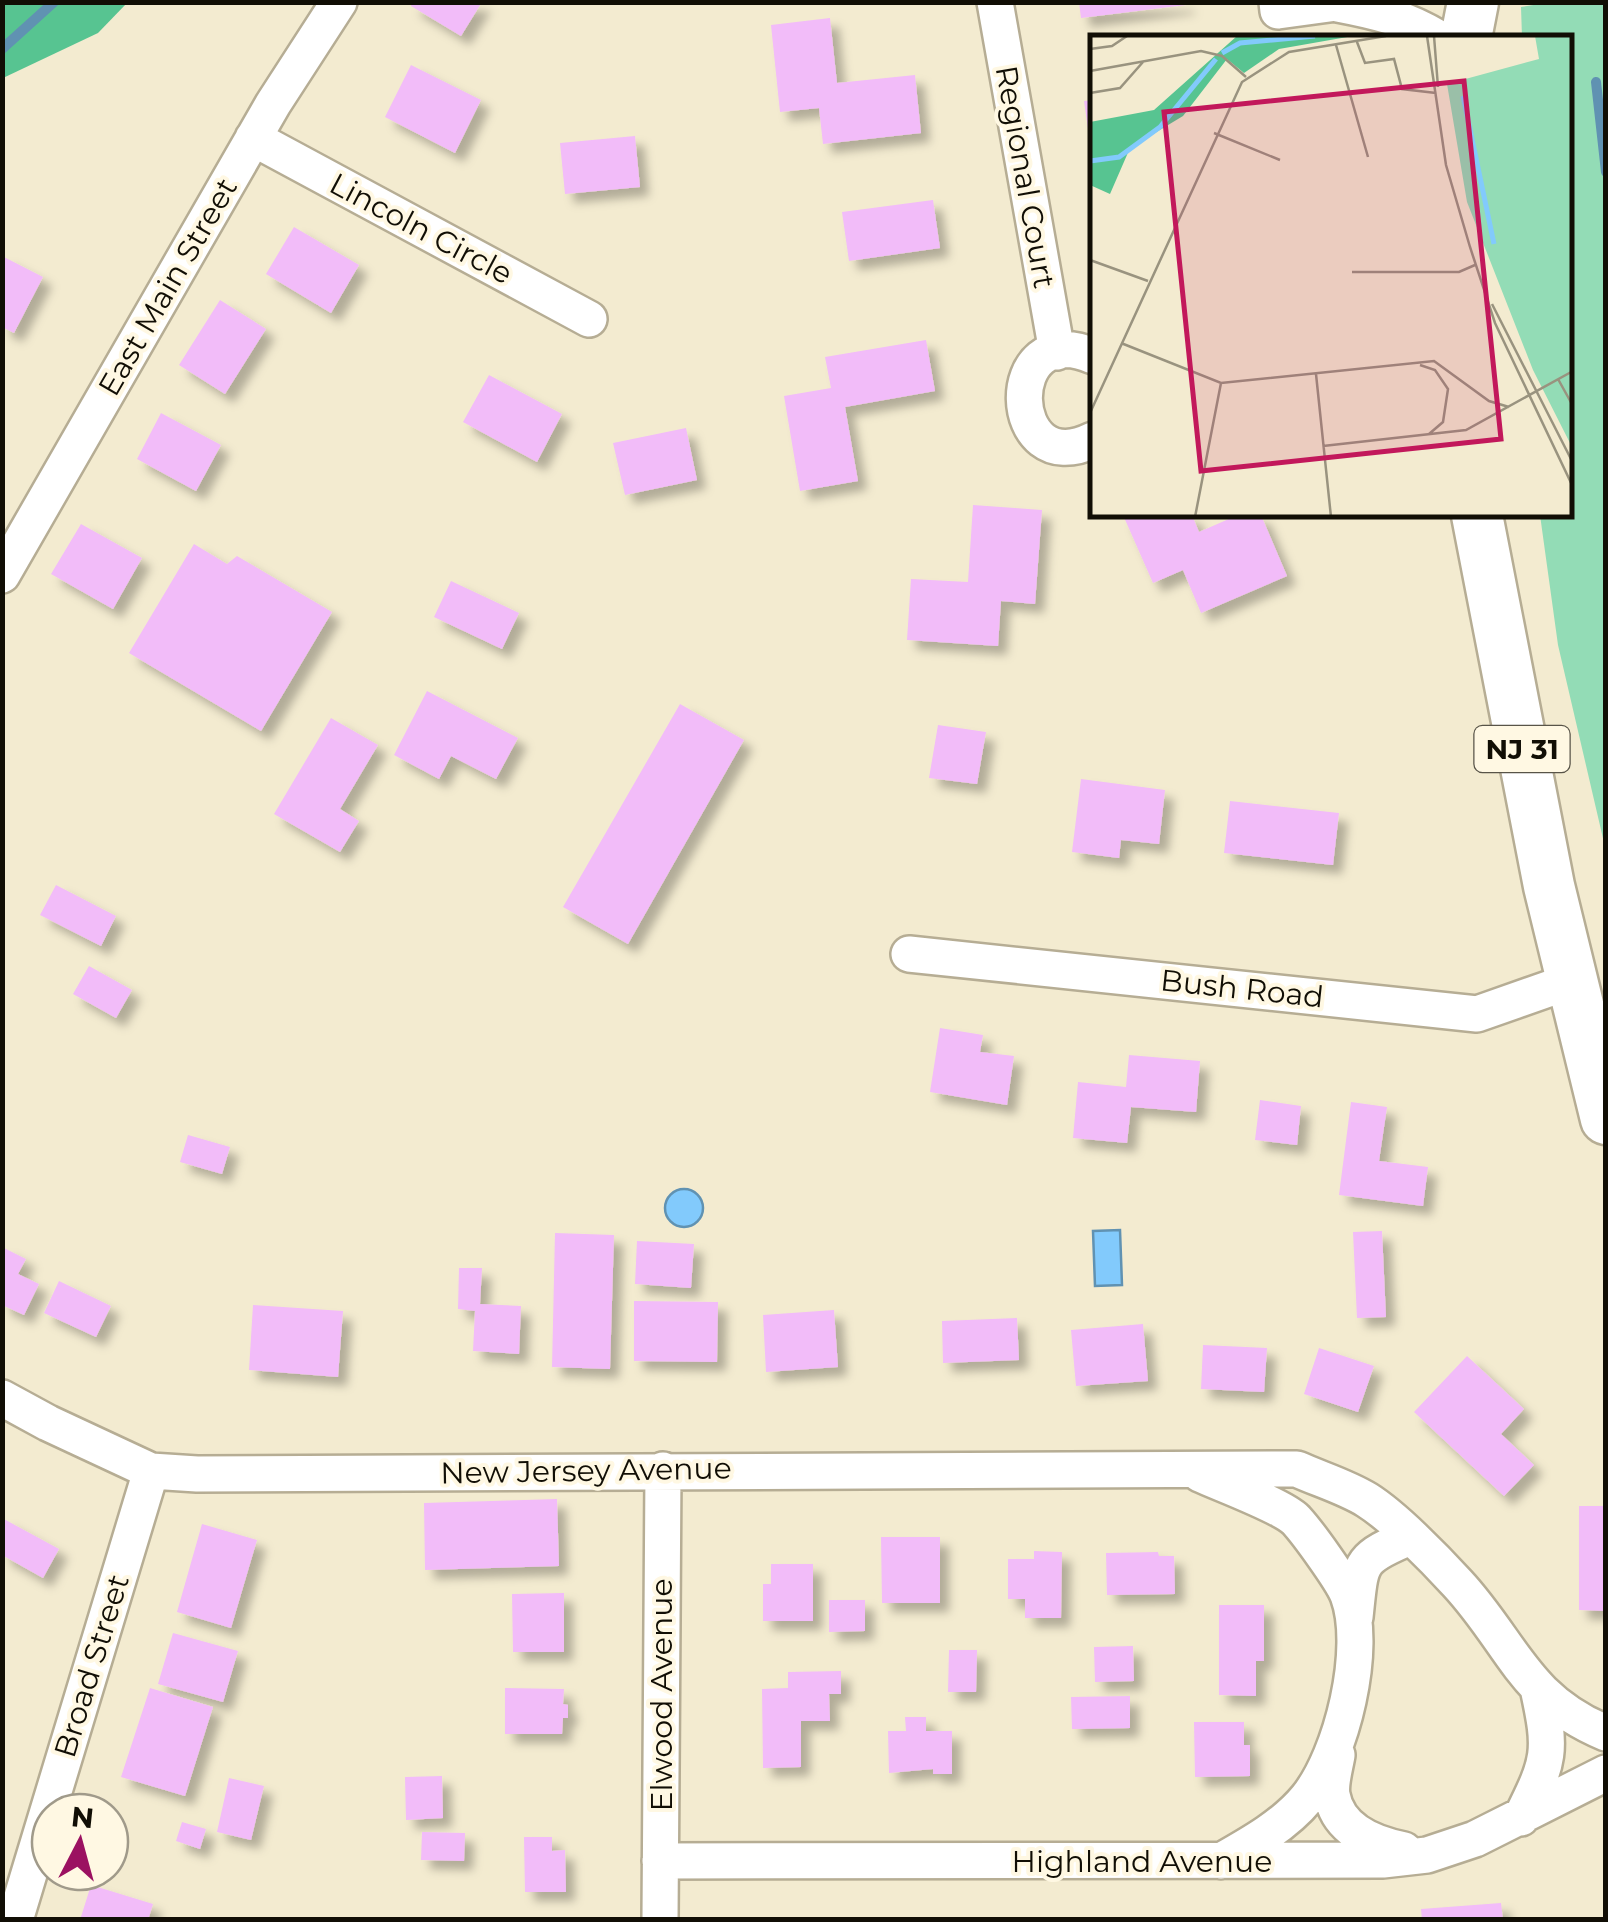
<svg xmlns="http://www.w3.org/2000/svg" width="1608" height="1922" viewBox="0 0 1608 1922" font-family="Montserrat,sans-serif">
<defs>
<filter id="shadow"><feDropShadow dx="9" dy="9" stdDeviation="5" flood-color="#0004"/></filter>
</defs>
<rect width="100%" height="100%" fill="#f3ebd0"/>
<path fill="#93dcb6" d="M1552,2L1605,3V847L1558,645L1540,515H1570V38L1522,37L1521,7Z"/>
<path fill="#57c491" d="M3,2H127V3L98,33L3,78Z"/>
<path fill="#82cafc" stroke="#6092b2" stroke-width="2.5" d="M665 1208a19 19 0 1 1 38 0a19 19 0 1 1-38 0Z
M1120,1230L1122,1285L1095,1286L1093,1231Z"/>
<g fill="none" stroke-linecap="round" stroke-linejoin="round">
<path stroke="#6092b2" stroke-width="10" d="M2,49L54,2
M1596,82L1606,172"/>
</g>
<path fill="#f2bcf9" filter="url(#shadow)" d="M412,2H482L461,36L411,6Z
M1079,2H1186V5L1081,18Z
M830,18L837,83L915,75L921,133L823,144L819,108L780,112L771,25Z
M411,65L481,100L455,153L385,117Z
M1093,100V150H1091L1084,101Z
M635,136L640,187L565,194L560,143Z
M933,200L940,248L849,261L842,212Z
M294,227L359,265L331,313L266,274Z
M2,256L43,277L14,333L2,327Z
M220,300L266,329L225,394L179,365Z
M926,340L935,391L845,407L858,481L800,491L784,396L831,388L825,357Z
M489,375L562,414L537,462L463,422Z
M161,413L221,445L196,491L137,459Z
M686,428L697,480L625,495L613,443Z
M973,505L1042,510L1035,604L1001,601L998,646L907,640L911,579L968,582Z
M1123,515H1192L1199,532L1238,515H1261L1287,576L1201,613L1183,570L1153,583Z
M81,524L142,558L113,609L51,574Z
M194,544L227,564L237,556L332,612L261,731L129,653Z
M451,581L519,613L502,649L434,617Z
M427,691L518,738L496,779L451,756L439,779L394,755Z
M680,704L744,740L628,944L563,907Z
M331,718L378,745L340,809L359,821L340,852L274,814Z
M938,725L986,732L977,784L929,778Z
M1081,779L1165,790L1159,844L1121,840L1119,858L1072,852Z
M1230,801L1339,813L1333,865L1224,853Z
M56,885L116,916L101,946L40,915Z
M89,966L132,990L116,1018L73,994Z
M940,1028L983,1035L980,1052L1014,1056L1007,1105L930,1092Z
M1129,1055L1200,1061L1196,1112L1131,1107L1127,1143L1073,1138L1078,1082L1126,1087Z
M1260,1100L1301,1106L1297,1145L1255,1140Z
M1351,1102L1387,1107L1379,1161L1428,1167L1423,1206L1339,1195Z
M188,1135L230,1147L222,1174L180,1162Z
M1382,1231L1386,1317L1357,1318L1353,1232Z
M555,1233L614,1235L610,1369L552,1367Z
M637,1241L694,1244L691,1288L635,1284Z
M2,1247L26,1259L18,1274L39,1284L24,1315L2,1305Z
M459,1268H482L480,1304L521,1306L519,1354L473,1351L475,1311L458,1309Z
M59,1281L111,1306L96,1337L44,1313Z
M634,1301L718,1302L717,1362L634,1361Z
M253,1305L343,1311L338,1377L249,1370Z
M834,1310L838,1367L766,1372L763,1315Z
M1017,1318L1019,1360L943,1363L942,1321Z
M1143,1324L1148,1381L1076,1386L1071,1330Z
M1203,1345L1267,1348L1264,1392L1201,1389Z
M1319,1348L1374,1366L1358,1412L1304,1394Z
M1467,1356L1524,1409L1501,1434L1534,1465L1504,1496L1414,1412Z
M557,1499L559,1566L425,1570L424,1503Z
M1579,1506H1606V1611L1579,1610Z
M2,1518L59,1549L43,1578L2,1555Z
M202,1524L257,1540L231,1628L177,1612Z
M881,1537H940V1603H882Z
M1034,1551L1062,1552L1061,1618H1025V1599H1008V1559H1034Z
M1158,1552L1159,1556H1174L1175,1594L1107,1595L1106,1553Z
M771,1564H813V1621H763V1584H771Z
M564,1593V1652H513L512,1594Z
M829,1600H865V1631L829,1632Z
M1219,1605H1264V1661H1256V1696L1219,1695Z
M173,1633L238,1651L223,1702L158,1684Z
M1133,1646L1134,1681L1095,1682L1094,1647Z
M949,1650H977L976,1692H948Z
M841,1671V1694H829L830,1721H801V1767L763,1768L762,1689L788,1688V1672Z
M150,1688L213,1707L185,1796L121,1777Z
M505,1688L564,1689L563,1704L568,1705V1718H563L562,1734H505Z
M1130,1696V1728L1072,1729L1071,1697Z
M905,1717H926V1731H952V1774H933V1769L889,1773L888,1731H906Z
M1194,1722H1244V1745H1250V1776L1195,1777Z
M442,1776L443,1818L406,1820L405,1777Z
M229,1778L264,1786L251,1840L217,1832Z
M182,1822L206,1829L200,1849L176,1841Z
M422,1832L465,1833L464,1861L421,1860Z
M524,1837H552V1851L565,1850L566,1892H525Z
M91,1885L153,1904L148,1920H80Z
M1501,1903L1503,1920H1422L1421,1909Z"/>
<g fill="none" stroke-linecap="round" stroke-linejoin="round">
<defs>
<path id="minor" d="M995,2L1057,352
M1277,2L1278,11L1344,2
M1338,4C1375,11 1405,18 1438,38
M253,138L589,319
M1093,356C999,315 1004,484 1093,440
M2,575L273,104L339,2
M909,954L1477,1014L1571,981
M2,1398L48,1423L151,1471L197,1474L1297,1469C1319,1479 1346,1487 1367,1500C1394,1517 1435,1559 1457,1583C1512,1642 1523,1699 1606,1733
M1200,1474C1222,1484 1282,1506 1296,1520C1308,1533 1342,1580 1348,1595C1368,1648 1342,1755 1307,1798C1285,1825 1251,1844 1221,1861
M1355,1617C1361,1562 1357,1559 1410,1537
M1337,1755C1335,1767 1330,1784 1332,1795C1338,1831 1374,1844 1404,1850
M1521,1818C1550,1760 1552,1752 1538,1688
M660,1861L1383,1860L1427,1855L1475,1839L1606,1773
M15,1920L151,1471
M660,1920L663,1470"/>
<path id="highway" d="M1466,38L1473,2
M1477,515L1549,886L1606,1119"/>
</defs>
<use href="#minor" stroke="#b6ad94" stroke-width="40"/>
<use href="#highway" stroke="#b6ad94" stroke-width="55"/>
<use href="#minor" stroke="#fff" stroke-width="35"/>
<use href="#highway" stroke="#fff" stroke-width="50"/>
</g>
<g text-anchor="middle" stroke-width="8" stroke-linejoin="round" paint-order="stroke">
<rect fill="#fff8e3" stroke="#585448" stroke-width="2.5" x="1474.5" y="726" width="95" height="46" rx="8"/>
<g font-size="28" font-weight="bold" fill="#110e05">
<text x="1522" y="759">NJ 31</text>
</g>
<g font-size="30" fill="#110e05" stroke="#fff8e3">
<text transform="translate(1025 177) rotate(80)" y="10">Regional Court</text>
<text transform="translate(421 229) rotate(28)" y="10">Lincoln Circle</text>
<text transform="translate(168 287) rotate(-60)" y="10">East Main Street</text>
<text transform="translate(1242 989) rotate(6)" y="10">Bush Road</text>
<text transform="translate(586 1471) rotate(-1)" y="10">New Jersey Avenue</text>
<text transform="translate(92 1666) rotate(-73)" y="10">Broad Street</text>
<text transform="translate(662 1695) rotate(-90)" y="10">Elwood Avenue</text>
<text x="1142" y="1872">Highland Avenue</text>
</g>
</g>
<g transform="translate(1090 35)">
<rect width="482" height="482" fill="#f3ebd0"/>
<path d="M445,1H482V412L443,335L377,167L357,49L449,24Z" fill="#93dcb6"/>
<path d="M147,1H263L189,14L154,38L137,24L93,81L40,113L20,159L0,150V87L64,75Z" fill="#57c491"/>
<path fill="none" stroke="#82cafc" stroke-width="5" d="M132,18L150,8L225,1M373,61L404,209M0,126L29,122L70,92L126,24"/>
<path fill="none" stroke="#99937f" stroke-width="2.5" d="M337,1L356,130L380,212L405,288L483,452M344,1L348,52M267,7L275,28L304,24L312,54L346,58M246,10L278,122M0,14L22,11L37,1M0,36L111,16L132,21L156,42M0,58L30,53L53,27M124,98L190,125M0,225L58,246M262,237H369L385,230M402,269L483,428M31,308L131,348L344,326L399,366L419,372M330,330L345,335L358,354L353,387L339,399M226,339L241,482M468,344L483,371M0,378L152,47L199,17L296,1M233,411L376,395L483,336M105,482L131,348"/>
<path fill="#c2185b" fill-opacity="0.15" stroke="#c2185b" stroke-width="5" d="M374,46L411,404L111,436L74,77Z"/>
<rect width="482" height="482" fill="none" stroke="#110e05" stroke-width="5"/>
</g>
<rect width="1608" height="1922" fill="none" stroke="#110e05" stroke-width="10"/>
<g transform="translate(80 1842) rotate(6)"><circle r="48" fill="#fff8e3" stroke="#a09a8a" stroke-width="2.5"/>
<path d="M0-8L18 38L0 25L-18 38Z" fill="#9b1161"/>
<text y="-15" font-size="28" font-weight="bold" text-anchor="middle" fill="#110e05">N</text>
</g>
</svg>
